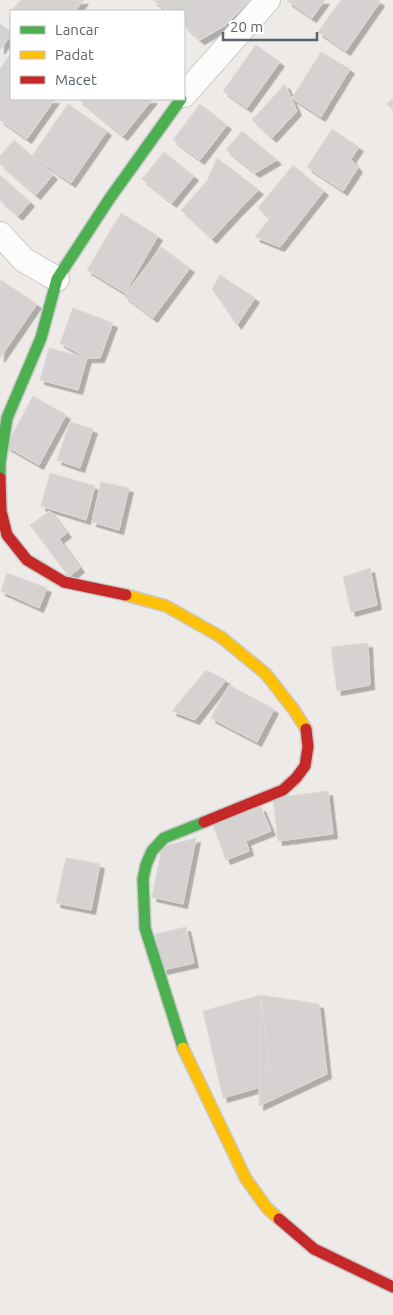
<svg xmlns="http://www.w3.org/2000/svg" width="393" height="1315" viewBox="0 0 393 1315" font-family="Ubuntu,sans-serif">
<defs>
<filter id="shadow"><feDropShadow dx="4.5" dy="4.5" stdDeviation="0" flood-color="#0004"/></filter>
</defs>
<rect width="100%" height="100%" fill="#edeae7"/>
<path fill="#d5d2d1" stroke="#dcdad6" filter="url(#shadow)" d="M21,0H84L75,11H11Z
M153,0H250L226,25L200,40L184,26V11H167Z
M153,0H247L226,25L200,40L184,26V11H167Z
M288,0H325L312,18L287,1Z
M341,0H378L380,2L346,51L318,32Z
M0,24L11,32V35L0,50Z
M256,45L280,62L247,108L223,91Z
M321,52L350,69L321,117L292,98Z
M11,53V99H55L27,139L0,120V69Z
M285,84L297,111L272,138L252,120Z
M393,98V110L387,104Z
M78,99H153L123,136Z
M68,104L107,131L71,183L32,156Z
M200,104L227,125L200,160L173,140Z
M332,129L359,147L351,159L358,168L343,191L307,167Z
M242,131L277,160L255,173L226,150Z
M14,140L53,175L36,195L0,164V156Z
M164,152L194,176L172,203L142,179Z
M217,158L259,190L239,210L207,181Z
M293,165L324,191L280,247L255,237L270,218L258,208Z
M0,175L30,202L18,216L0,200Z
M207,181L239,210L212,239L181,210Z
M121,213L158,236L125,293L87,270Z
M161,247L190,268L153,318L124,296Z
M220,275L255,298L237,325L212,289Z
M1,280L37,304L0,358V282Z
M73,308L113,323L100,358H87L60,343Z
M49,348L87,358L78,390L40,380Z
M33,396L66,415L39,465L6,446Z
M70,422L93,429L80,468L57,460Z
M50,473L95,486L86,520L41,506Z
M101,482L129,488L119,530L92,522Z
M50,511L67,533L59,539L80,568L69,577L30,525Z
M370,568L377,605L351,612L343,577Z
M7,573L47,588L39,608L1,591Z
M368,643L370,685L337,691L331,647Z
M206,670L226,680L195,720L172,711Z
M229,685L274,709L257,742L211,718Z
M328,791L333,834L278,841L273,798Z
M261,807L271,831L246,841L249,851L226,860L213,825Z
M196,838L183,904L152,897L162,847Z
M66,858L100,864L91,910L56,903Z
M186,927L194,963L163,970L155,934Z
M261,995L271,1084L223,1098L203,1011Z
M261,995L319,1004L327,1074L259,1106Z"/>
<g fill="none" stroke-linecap="round" stroke-linejoin="round">
<defs>
<path id="street" d="M184,95L268,0
M0,234L24,260L57,279"/>
<path id="fast" d="M0,478V463L7,418L41,338L57,279L110,198L181,99
M183,1048L145,928L143,879L146,865L152,851L164,838L204,822"/>
<path id="slow" d="M126,595L166,606L221,637L266,674L294,710L306,729
M183,1048L246,1179L267,1208L279,1219"/>
<path id="jam" d="M0,478L1,511L7,535L27,560L64,582L126,595
M204,822L283,790L296,778L305,766L308,747L306,729
M279,1219L314,1249L393,1287"/>
</defs>
<use href="#street" stroke="#c8c8c8" stroke-width="26"/>
<use href="#fast" stroke="#c8c8c8" stroke-width="14"/>
<use href="#slow" stroke="#c8c8c8" stroke-width="14"/>
<use href="#jam" stroke="#c8c8c8" stroke-width="14"/>
<use href="#street" stroke="#fcfcfb" stroke-width="24"/>
<use href="#fast" stroke="#4caf50" stroke-width="11"/>
<use href="#slow" stroke="#ffc107" stroke-width="11"/>
<use href="#jam" stroke="#c62828" stroke-width="11"/>
</g>
<rect x="10" y="10" width="175" height="90" fill="#ffffff" stroke="#bec0c2"/>
<rect x="20" y="26" width="25" height="8" fill="#4caf50" stroke="#bec0c2"/>
<text x="55" y="35" font-size="15" fill="#5c6266">Lancar</text>
<rect x="20" y="51" width="25" height="8" fill="#ffc107" stroke="#bec0c2"/>
<text x="55" y="60" font-size="15" fill="#5c6266">Padat</text>
<rect x="20" y="76" width="25" height="8" fill="#c62828" stroke="#bec0c2"/>
<text x="55" y="85" font-size="15" fill="#5c6266">Macet</text>
<path d="M223 32v8h94v-8" fill="none" stroke="#5c6266" stroke-width="2.5"/>
<text x="230" y="32" font-size="15" fill="#5c6266" stroke="#ffffff" stroke-width="4" paint-order="stroke">20 m</text>
</svg>
